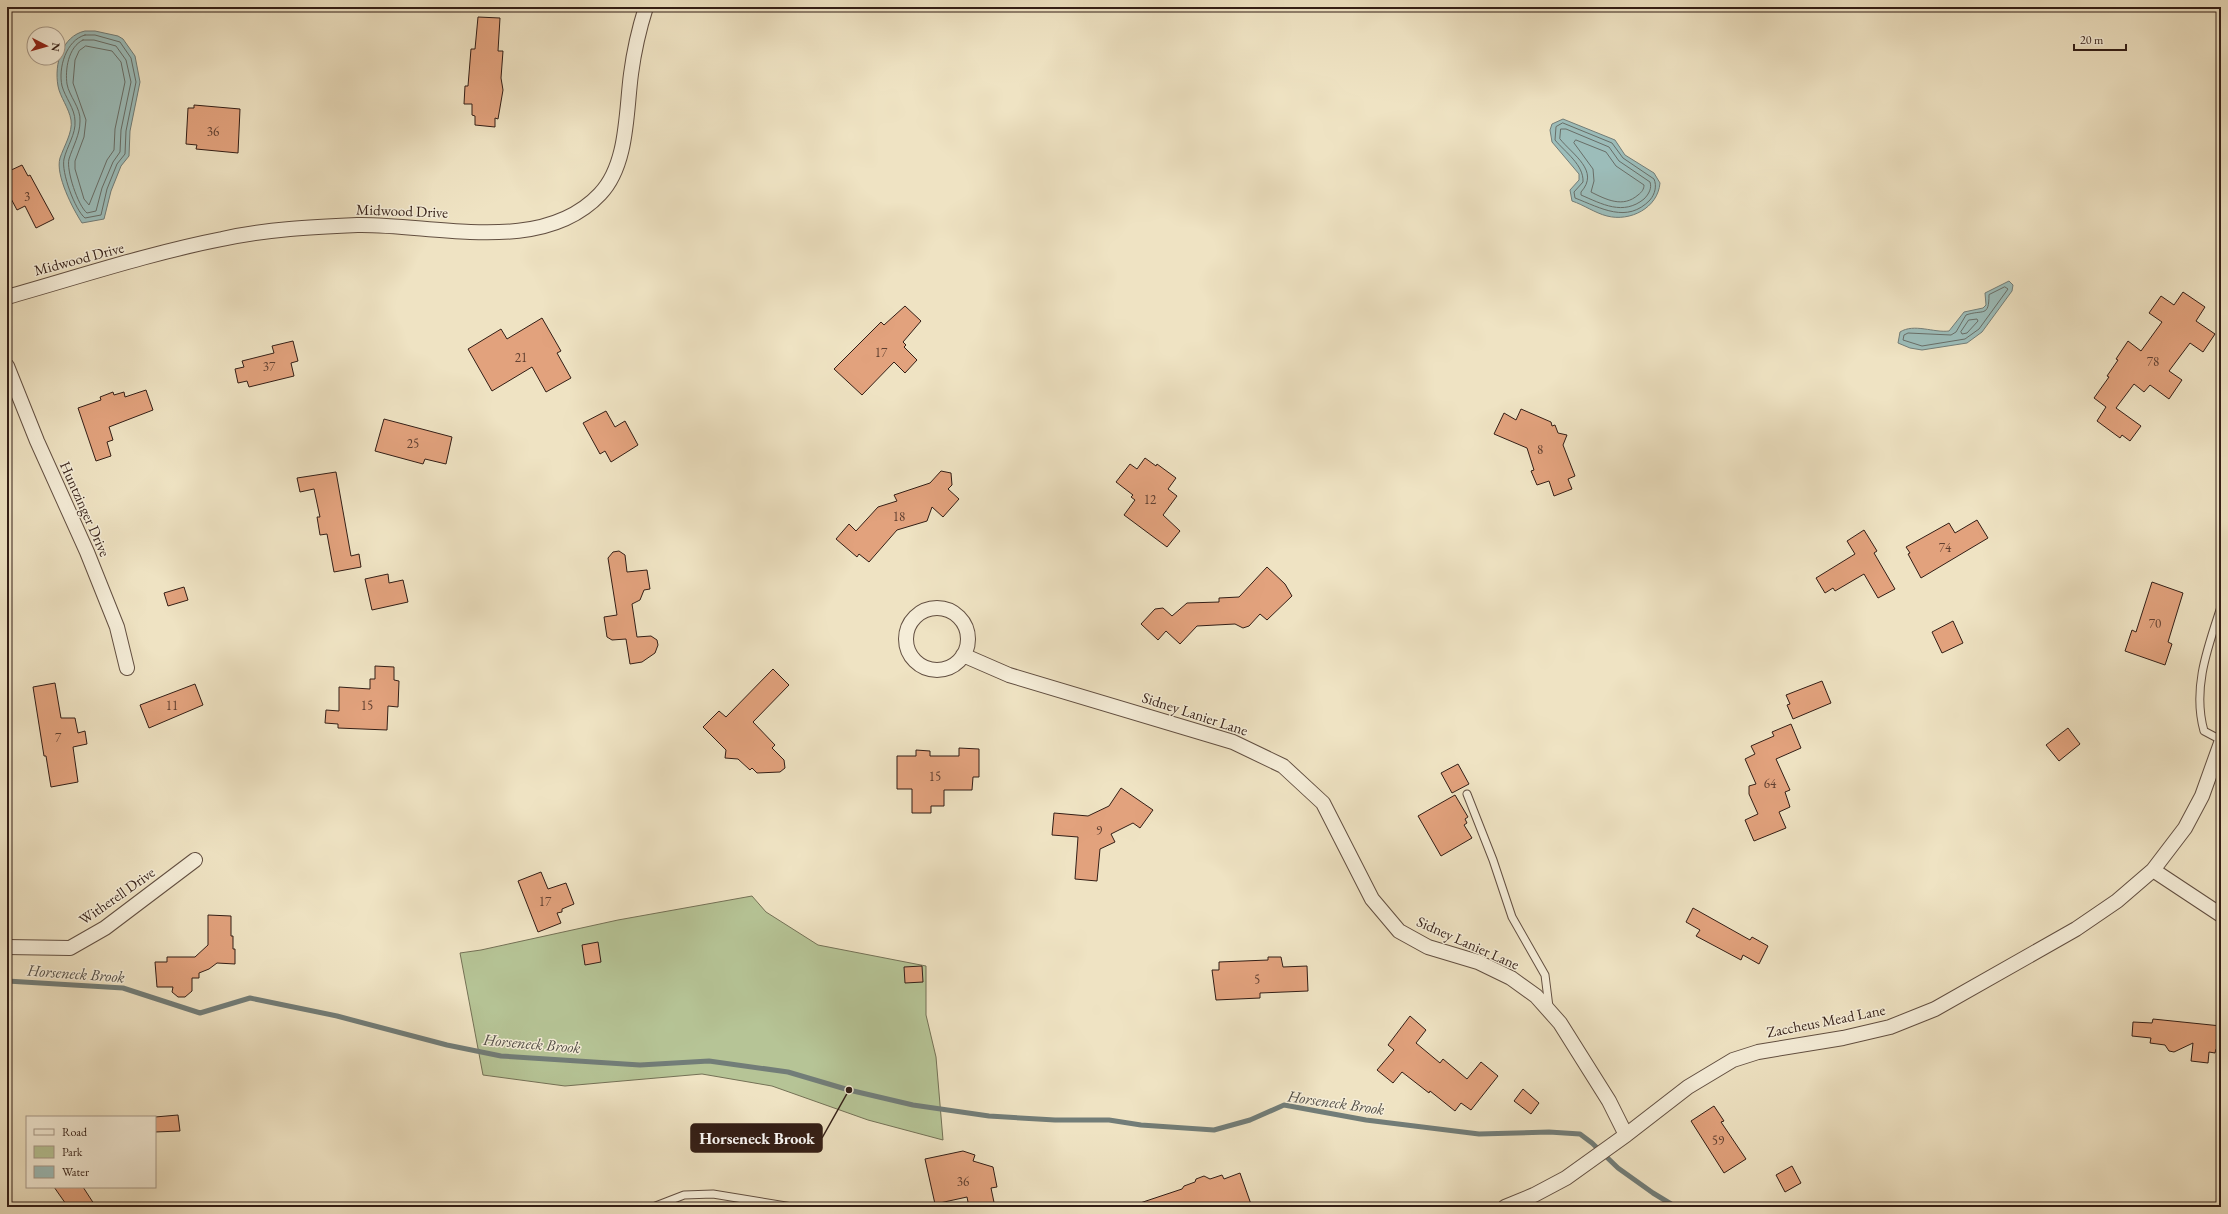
<svg xmlns="http://www.w3.org/2000/svg" width="2228" height="1214" viewBox="0 0 2228 1214" font-family="'EB Garamond',serif">
<rect width="100%" height="100%" fill="#efe3c3"/>
<filter id="stains"><feTurbulence type="fractalNoise" baseFrequency=".005" numOctaves="4"/><feColorMatrix values="0 0 0 0 .2 0 0 0 0 .09 0 0 0 0 .02 0 0 0 .5 -.17"/></filter>
<radialGradient id="worn" r=".72"><stop offset=".6" stop-color="#630" stop-opacity="0"/><stop offset="1" stop-color="#630" stop-opacity=".3"/></radialGradient>
<path fill="#b6c496" stroke="#747156" d="M752,896L766,912L818,945L926,966V1015L936,1057L943,1140L868,1120L772,1086L702,1074L565,1086L483,1075L460,953L481,950L618,920Z"/>
<path fill="#9cbdba" stroke="#727d78" d="M85,31H95L118,36L123,39L135,56L140,82L130,131L129,156L121,166L111,191L104,219L82,223C73,209 55,175 60,158C64,146 73,132 71,120C69,108 60,97 58,86C54,64 62,36 85,31Z
M1563,119L1615,140L1625,155L1654,173L1660,183C1658,208 1630,222 1607,216C1595,213 1584,205 1572,201L1570,190L1579,180V174L1552,142L1550,130L1552,124Z
M2009,281L2013,285L2012,291L1982,332L1967,343L1922,350L1910,348L1898,343L1900,332C1914,323 1934,333 1949,331L1964,312L1983,308L1986,305L1985,293Z"/>
<g fill="none" stroke-linecap="round" stroke-linejoin="round">
<path stroke="#686e68" stroke-width="1" d="M85,35H95L120,42L131,58L136,82L126,131L125,154L117,164L107,189L101,215L85,218C75,210 61,172 64,159C67,146 76,134 75,121C75,109 65,97 62,86C58,68 66,40 85,35Z
M83,40H94L116,46L126,60L131,82L121,130L120,152L113,162L102,188L96,211L87,213C78,206 66,170 69,159C73,146 80,135 80,121C81,108 69,96 67,84C65,70 68,47 83,40Z
M86,46L112,51L121,62L125,82L115,129L114,150L107,160L89,205L84,199L75,169V161L84,137L86,120L73,83L75,60L79,51Z
M1563,123L1612,143L1623,158L1654,179C1657,186 1655,194 1650,200C1627,224 1601,208 1575,198L1574,192L1583,182C1584,165 1565,152 1555,140L1556,127Z
M1561,129H1566L1609,147L1619,161L1650,182C1652,188 1649,194 1644,199C1623,216 1602,204 1581,195V192C1600,171 1573,155 1560,139Z
M1576,140L1606,152L1616,166L1644,185C1644,189 1642,192 1638,195C1623,208 1607,200 1591,192L1594,181L1593,169L1574,143Z
M2005,287L2008,289L1979,329L1965,339L1922,346L1903,340L1904,335L1908,333L1951,335L1956,332L1966,315C1983,309 1989,318 1989,295Z
M1969,320L1977,319L1978,321L1967,333L1962,334L1961,332Z"/>
<path stroke="#727d78" stroke-width="5" d="M7,981L123,988L200,1013L250,998L337,1016L447,1045L501,1056L640,1065L709,1061L788,1072L849,1090L913,1105L989,1116L1055,1120H1109L1141,1125L1214,1130L1250,1120L1284,1105L1366,1120L1479,1134L1549,1132L1580,1134L1592,1143L1618,1168L1653,1193L1676,1207"/>
</g>
<path fill="#e2a27d" stroke="#331e16" d="M478,17L500,18L498,51H503L501,78L503,90L498,119L495,118V127L475,125V116L472,115V104H464L465,86H468L471,49H475Z
M194,105L240,109L238,153L196,149L197,145L186,144L188,108H194Z
M22,165L28,176L30,175L54,219L36,228L25,206L17,210L7,191V172Z
M2183,292L2205,307L2196,321L2215,334L2203,352L2190,343L2169,371L2182,380L2169,399L2150,385L2144,392L2134,384L2116,408L2141,426L2130,441L2122,435L2120,438L2097,421L2106,407L2094,398L2109,377L2107,376L2118,360L2116,359L2128,341L2141,351L2162,322L2149,313L2161,296L2174,305Z
M905,306L921,321L903,342L906,345L904,347L917,360L905,373L894,362L862,395L834,369L881,322L884,325Z
M542,318L561,351L557,353L571,378L546,392L532,367L492,391L468,349L501,329L507,339Z
M293,341L298,361L291,363L294,376L249,387L247,381L238,383L235,369L244,367L242,361L274,353L272,346Z
M146,390L153,410L109,427L113,440L107,442L111,456L96,461L78,408L101,400L100,397L113,392L114,395L124,392L125,397Z
M1521,409L1551,422L1552,426L1555,425L1558,433L1567,435L1563,445L1575,476L1568,479L1572,489L1554,496L1549,481L1537,485L1531,471L1534,470L1527,448L1494,434L1504,413L1516,420Z
M606,411L615,427L625,421L638,445L611,462L605,451L600,454L583,423Z
M384,419L452,437L446,464L425,459L423,464L375,451Z
M1145,458L1156,466L1157,464L1176,478L1168,489L1177,496L1163,515L1180,531L1167,547L1124,515L1135,500L1131,497L1133,495L1116,482L1130,464L1137,469Z
M941,471L951,473L952,485L948,489L959,499L943,517L932,507L927,521L897,530L869,562L859,554L857,557L836,539L849,524L856,531L878,507L897,501L894,495L930,483Z
M336,472L351,556L359,554L361,567L334,572L327,534L320,535L317,517H320L314,489L300,492L297,478Z
M1977,520L1988,538L1921,578L1908,554L1910,553L1906,547L1949,523L1955,533Z
M1864,530L1877,551L1874,553L1895,589L1878,598L1864,574L1835,591L1833,588L1825,593L1816,578L1855,554L1847,541Z
M619,551L625,555L627,572L647,570L650,589L644,590L640,600L632,604L637,637L651,636L657,640L658,645L655,653L642,662L630,664L626,639L612,640L607,637L604,617L617,615L608,558L613,552Z
M1267,567L1285,584L1292,596L1267,620L1260,614L1249,626L1243,628L1235,624L1197,626L1180,644L1166,631L1158,640L1141,624L1155,609L1163,608L1172,616L1187,603L1219,602V598L1239,597Z
M388,574L389,583L403,580L408,602L372,610L365,579Z
M2152,582L2183,593L2168,642L2172,644L2165,665L2125,651L2132,630L2136,632Z
M184,587L188,600L168,606L164,593Z
M1953,621L1963,643L1942,653L1932,632Z
M375,666L394,667V680L399,681L398,707L388,706L387,730L338,728V724L325,723L326,710L339,711V687L370,689V679H375Z
M773,669L789,685L753,722L775,745L772,748L784,760L785,768L780,772L757,773L752,768L750,770L738,759L725,758L726,750L703,727L719,711L726,717Z
M1822,681L1831,703L1793,719L1787,705L1790,704L1786,695Z
M55,683L61,718H75L78,733L85,731L87,744L73,747L78,782L51,787L46,756H44L33,687Z
M195,684L203,705L149,728L140,705Z
M1791,724L1801,748L1776,759L1790,790L1785,792L1790,807L1779,812L1786,828L1754,841L1745,820L1758,814L1749,794V786L1756,784L1745,759L1755,754L1751,746L1774,736L1772,732Z
M2068,728L2080,744L2059,761L2046,745Z
M959,748L979,749V777H973L972,790H944V806H931V813H912V789H897V756H916V750L930,751V756H959Z
M1458,764L1469,784L1452,793L1441,773Z
M1121,788L1153,810L1140,828L1133,823L1111,834L1115,842L1100,849L1097,881L1075,879L1078,837L1052,835L1054,813L1088,816L1109,806Z
M1455,795L1468,817L1465,819L1467,823L1464,825L1472,838L1441,856L1418,816Z
M541,872L548,889L566,883L574,904L562,909V912L557,913L561,923L538,932L518,881Z
M1693,908L1750,940L1752,937L1768,946L1759,964L1743,955L1741,960L1696,936L1700,930L1686,922Z
M208,915L231,916V936H233V949H235V964L217,963L209,969L199,973V978H192V991L185,997H178L172,992L173,987H157L155,962H167V957H195L208,945Z
M598,942L601,962L585,965L582,945Z
M1268,957H1281L1283,967L1307,966L1308,991L1260,993V998L1216,1000L1212,970H1219V962L1268,960Z
M922,966L923,982L905,983L904,967Z
M1410,1016L1426,1030L1416,1043L1440,1063L1443,1059L1467,1079L1481,1062L1498,1076L1471,1110L1461,1103L1455,1111L1430,1091L1429,1093L1402,1072L1393,1083L1377,1070L1394,1050L1388,1045Z
M2153,1019L2221,1026V1050L2216,1049L2215,1053L2209,1052L2208,1063L2191,1061L2193,1043L2174,1052L2169,1051L2165,1045L2150,1043L2151,1038L2132,1036L2133,1022L2152,1023Z
M1523,1089L1539,1103L1531,1114L1514,1101Z
M1714,1106L1724,1121L1721,1122L1746,1159L1724,1173L1691,1121Z
M178,1115L180,1131L155,1132V1117Z
M963,1151L975,1155L973,1161L993,1167L997,1187L991,1188L995,1207H969L967,1197L935,1204L925,1159Z
M1792,1166L1801,1183L1785,1192L1776,1175Z
M1240,1173L1252,1207H1137V1204L1182,1189L1184,1186L1195,1182L1196,1179L1204,1176L1210,1179L1222,1175L1224,1179Z
M54,1187H83L96,1207H68Z"/>
<g fill="none" stroke-linecap="round" stroke-linejoin="round">
<defs>
<path id="service" d="M2221,607C2208,647 2192,688 2204,731L2221,740
M1467,794L1493,860L1512,917L1545,975L1549,1007
M653,1207L684,1195L713,1194L792,1207"/>
<path id="minor" d="M7,297C78,277 150,253 222,239C267,229 314,227 359,225C435,224 542,256 600,194C628,165 626,111 631,74C634,51 639,29 646,7
M7,366L37,441L87,552L117,627L127,668
M906 639a31 31 0 1 1 62 0a31 31 0 1 1-62 0Z
M963,655L1009,675L1233,742L1283,766L1323,803L1372,899L1399,931L1428,947L1478,962L1511,978L1536,996L1560,1023L1609,1101L1626,1135
M2153,870L2221,915
M7,947L70,948L105,928L195,860
M1505,1207L1534,1195L1566,1178L1626,1135L1688,1087L1733,1060L1758,1052L1843,1038L1890,1027L1935,1009L2076,929L2117,901L2153,870L2185,828L2202,796L2221,743"/>
</defs>
<use href="#service" stroke="#624f41" stroke-width="9"/>
<use href="#minor" stroke="#624f41" stroke-width="16"/>
<use href="#service" stroke="#f5edd8" stroke-width="7"/>
<use href="#minor" stroke="#f5edd8" stroke-width="14"/>
</g>
<g text-anchor="middle" stroke-width="3" stroke-linejoin="round" paint-order="stroke">
<g font-size="13" fill="#5f3f30">
<text x="213" y="136">36</text>
<text x="27" y="201">3</text>
<text x="881" y="357">17</text>
<text x="521" y="362">21</text>
<text x="2153" y="366">78</text>
<text x="269" y="371">37</text>
<text x="413" y="448">25</text>
<text x="1540" y="454">8</text>
<text x="1150" y="504">12</text>
<text x="899" y="521">18</text>
<text x="1945" y="552">74</text>
<text x="2155" y="628">70</text>
<text x="172" y="710">11</text>
<text x="367" y="710">15</text>
<text x="58" y="742">7</text>
<text x="935" y="781">15</text>
<text x="1770" y="788">64</text>
<text x="1099" y="835">9</text>
<text x="545" y="906">17</text>
<text x="1257" y="984">5</text>
<text x="1718" y="1145">59</text>
<text x="963" y="1186">36</text>
</g>
<g font-size="15" fill="#331e16" stroke="#f5edd8">
<text transform="translate(402 211) rotate(2)" y="5">Midwood Drive</text>
<text transform="translate(79 259) rotate(-15)" y="5">Midwood Drive</text>
<text transform="translate(85 509) rotate(66)" y="5">Huntzinger Drive</text>
<text transform="translate(1195 714) rotate(18)" y="5">Sidney Lanier Lane</text>
<text transform="translate(117 896) rotate(-35)" y="5">Witherell Drive</text>
<text transform="translate(1468 943) rotate(24)" y="5">Sidney Lanier Lane</text>
<text transform="translate(1826 1021) rotate(-11)" y="5">Zaccheus Mead Lane</text>
</g>
<g font-size="16" font-style="italic" fill="#524e47" stroke="#f5edd8">
<text transform="translate(76 973) rotate(4)" y="6">Horseneck Brook</text>
<text transform="translate(532 1043) rotate(5)" y="6">Horseneck Brook</text>
<text transform="translate(1336 1102) rotate(8)" y="6">Horseneck Brook</text>
</g>
</g>
<path fill="none" stroke="#331e16" stroke-width="1.5" d="M849 1090L822 1138"/>
<circle fill="#331e16" stroke="#f5edd8" stroke-width="1.5" cx="849" cy="1090" r="4"/>
<rect fill="#331e16" stroke="#331e16" stroke-width="1.5" x="691" y="1124" width="131" height="28" rx="4"/>
<g font-size="16" text-anchor="middle" font-weight="bold" fill="#fff">
<text x="757" y="1144">Horseneck Brook</text>
</g>
<rect width="2228" height="1214" fill="none" stroke="#efe3c3" stroke-width="24"/>
<rect x="8" y="8" width="2212" height="1198" fill="none" stroke="#331e16" stroke-width="2"/>
<rect x="12" y="12" width="2204" height="1190" fill="none" stroke="#331e16"/>
<rect x="26" y="1116" width="130" height="72" fill="#f5edd8" stroke="#a79a8a"/>
<rect x="34" y="1129" width="20" height="6" fill="#f5edd8" stroke="#a79a8a"/>
<text x="62" y="1136" font-size="12" fill="#331e16">Road</text>
<rect x="34" y="1146" width="20" height="12" fill="#b6c496" stroke="#a79a8a"/>
<text x="62" y="1156" font-size="12" fill="#331e16">Park</text>
<rect x="34" y="1166" width="20" height="12" fill="#9cbdba" stroke="#a79a8a"/>
<text x="62" y="1176" font-size="12" fill="#331e16">Water</text>
<g transform="translate(46 46) rotate(96)"><circle r="19" fill="#f5edd8" stroke="#a79a8a"/>
<path d="M0-3L7 15L0 10L-7 15Z" fill="#8f2418"/>
<text y="-6" font-size="11" font-weight="bold" text-anchor="middle" fill="#331e16">N</text>
</g>
<path d="M2074 44v6h52v-6" fill="none" stroke="#331e16" stroke-width="2"/>
<text x="2080" y="44" font-size="12" fill="#331e16" stroke="#f5edd8" stroke-width="3" paint-order="stroke">20 m</text>
<rect width="100%" height="100%" filter="url(#stains)"/>
<rect width="100%" height="100%" fill="url(#worn)"/>
</svg>
